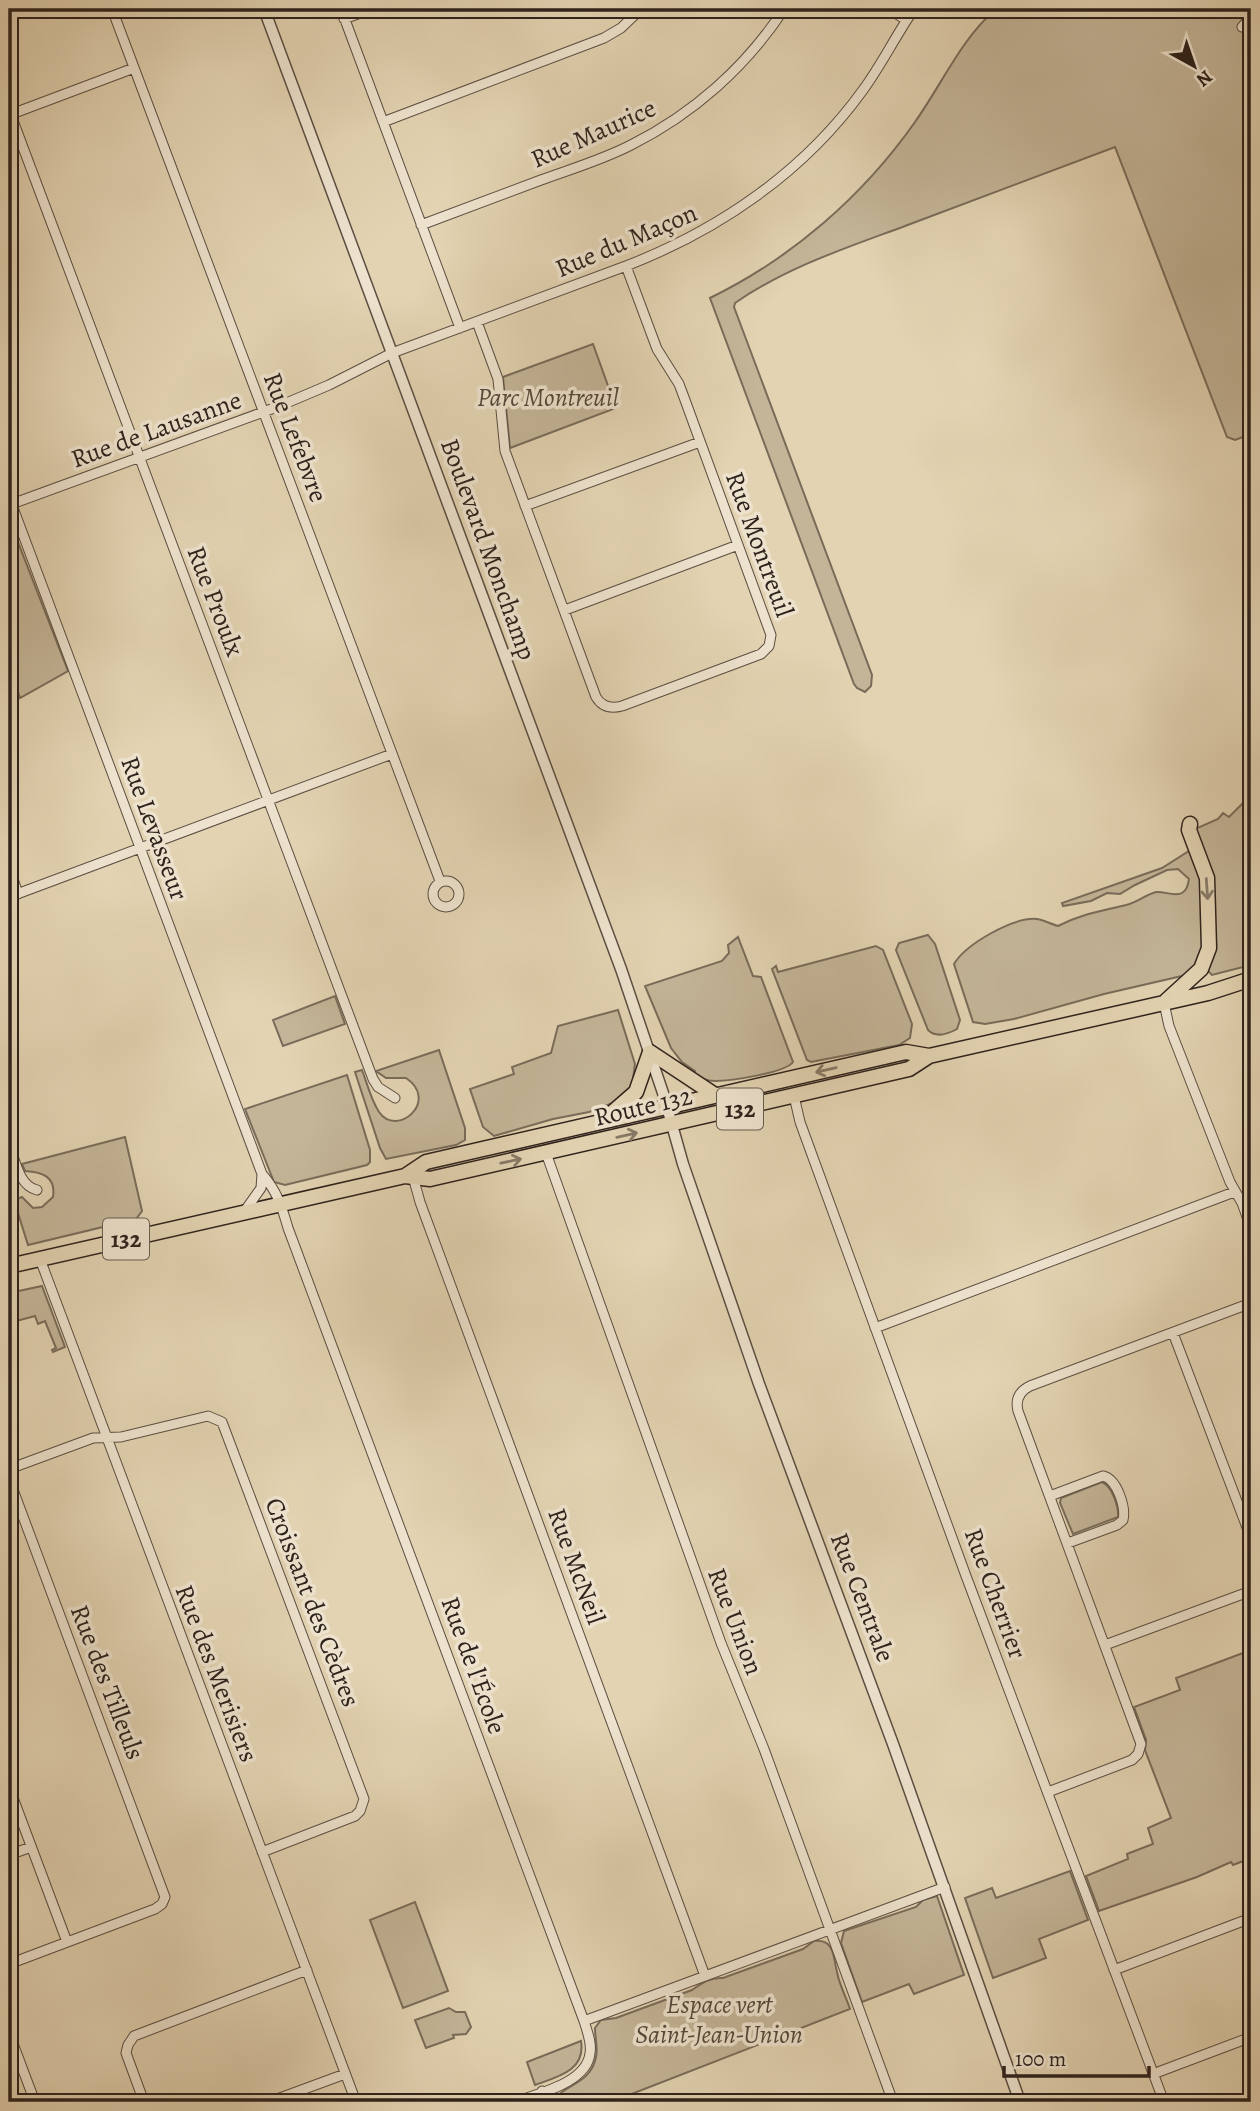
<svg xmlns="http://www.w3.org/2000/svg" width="1260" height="2111" viewBox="0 0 1260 2111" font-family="Alegreya,serif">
<rect width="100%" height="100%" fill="#e3d3b2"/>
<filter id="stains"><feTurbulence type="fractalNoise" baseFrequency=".00286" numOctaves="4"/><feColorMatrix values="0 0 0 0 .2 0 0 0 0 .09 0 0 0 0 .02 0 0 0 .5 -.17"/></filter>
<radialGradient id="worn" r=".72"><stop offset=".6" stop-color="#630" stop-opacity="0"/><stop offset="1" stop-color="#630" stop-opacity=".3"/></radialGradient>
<path fill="#c4b598" stroke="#796c5a" stroke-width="2" d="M996,9H1251V434L1235,440L1227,437L1115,147C1045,173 975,199 905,226C846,248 787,267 735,303L734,307L872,675L871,686L865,692L857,688L854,684L710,298C792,258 863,196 915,122C942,84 961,39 996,9Z
M593,344L616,408L510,448L503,377Z
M9,519L68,671L20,698L14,680L9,682Z
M1251,795V965L1212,975L1206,969L1211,960L1195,829L1218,819L1223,813L1229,817Z
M1192,849L1202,880L1205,944L1197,965L1186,975L1104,994L1014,1019L985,1024L973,1022L954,964C966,944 1013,917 1037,919C1044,920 1051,924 1058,926C1081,914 1102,911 1126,905C1136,903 1145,895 1156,892C1164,891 1175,897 1182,893C1187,890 1188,885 1189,879L1178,869L1167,870L1135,885L1120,894L1107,893L1091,901L1063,906L1062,903L1162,868Z
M928,935L935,944L960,1020L957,1029C948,1034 936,1038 928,1030L896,950L899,943Z
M738,937L753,976L761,977L793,1062C785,1073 730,1081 715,1081C707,1081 700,1078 693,1074L695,1071L682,1062L671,1048L645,986L722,961L729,953L728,945Z
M876,946L883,950L912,1024L910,1038L899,1045L811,1062L807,1060L772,969L776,966L778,972Z
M335,996L345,1024L283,1046L273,1020Z
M618,1010L635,1064L632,1086L618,1101L589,1112L553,1119L494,1136L483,1127L470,1089L514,1074L512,1067L551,1053L558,1026Z
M439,1050L465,1128V1140L456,1145L386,1159L380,1148L355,1072L362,1070C367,1083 371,1100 379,1112C397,1138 440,1101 406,1078H386L376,1071Z
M347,1075L370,1150V1162L367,1165L285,1185L274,1182L245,1109Z
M125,1137L142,1211L136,1219L28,1245L14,1200L22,1197L33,1208L42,1207L53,1197C56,1177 43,1172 25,1171L22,1164Z
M42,1286L65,1347L53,1352L52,1350L56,1348L45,1321L38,1324L35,1316L9,1323V1293Z
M1102,1482C1112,1486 1119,1507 1118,1517L1073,1534L1060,1503L1061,1498Z
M1251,1650V1858L1233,1865L1231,1862L1197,1877L1099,1911L1086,1876L1128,1859L1127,1854L1153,1844L1148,1828L1171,1818L1145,1750L1146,1740L1134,1707L1180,1690L1176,1678Z
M1070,1871L1088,1920L1039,1939L1046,1958L993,1978L965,1898L992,1888L996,1898Z
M937,1896L964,1975L914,1994L909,1984L862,2002L841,1943L844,1931L916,1907L923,1900Z
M415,1902L448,1991L403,2008L370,1920Z
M814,1941C835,1939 833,1957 837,1972C839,1984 846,1997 850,2009L611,2102H556C559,2084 590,2087 596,2057C598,2047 595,2038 595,2028L601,2020L616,2018L692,1990C702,1983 710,1977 723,1978L803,1949Z
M449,2008L456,2012H465L471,2027L466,2034L453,2035L454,2038L426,2048L415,2020Z
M581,2041C586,2071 557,2077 535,2085L527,2062Z"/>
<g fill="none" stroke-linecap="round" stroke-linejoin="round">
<defs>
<path id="minor" d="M112,9L440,881
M341,9L460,328
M889,9L906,20
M344,19L371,9
M1242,27L1251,16
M9,110L373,1079L378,1087L395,1098
M9,115L134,68
M383,122L604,38L621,28L641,9
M421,225C461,210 501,195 541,180C571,169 602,160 631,145C693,114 746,67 784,9
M477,322L498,379L505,451L596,697C602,707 611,709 622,706L761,654L769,646L771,635L685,400L679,384L657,349L626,266
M9,497L262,1174L261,1188L244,1212
M9,505L277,407L329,385L392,353L626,266C719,230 804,172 863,90C882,64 896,35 914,9
M525,506L700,442
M565,610L738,545
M9,867L18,894
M433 894a13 13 0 1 1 26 0a13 13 0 1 1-26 0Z
M9,897L392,754
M1164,1003L1169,1026L1230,1182L1242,1203L1251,1228
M794,1096L800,1122L966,1576L1164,2102
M9,1144C15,1160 19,1186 37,1190
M546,1153L721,1643L764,1749L893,2102
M412,1173L420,1202L705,1976
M262,1174C277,1191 282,1207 288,1228L584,2021C587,2031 592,2043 590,2053C587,2083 539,2093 515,2102
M40,1259L356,2102
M875,1328L1234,1192
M1173,1333L1251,1538
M9,1469L93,1438L121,1437L208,1416L222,1422L364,1799L360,1811L355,1816L262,1852
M9,1479L165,1897L162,1904L155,1909L9,1964
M1050,1496L1103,1476C1117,1479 1126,1507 1123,1520L1117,1525L1068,1543
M1105,1645L1251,1591
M9,1787L67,1942
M1048,1792L1132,1760L1138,1754L1141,1744L1018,1411C1015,1399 1020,1391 1030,1386L1251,1303
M9,1855L31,1847
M1114,1970L1251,1918
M584,2021L945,1887
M9,2033L35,2102
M1153,2074L1251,2037
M542,2091L547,2102
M144,2102L126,2053L128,2045L134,2036L307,1970
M269,2102L345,2074"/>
<path id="tertiary" d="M264,9L621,969L663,1093L683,1164L759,1384L893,1744L1020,2102"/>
<path id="trunk" d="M1166,1001L1201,969L1209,948L1207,878L1189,830L1190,824
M605,1119L636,1092L650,1052L715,1095
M405,1176L426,1162L906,1052L929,1056L1208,993L1251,979
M9,1266L405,1176L430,1179L909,1069L929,1056"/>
</defs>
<use href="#minor" stroke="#5b4e42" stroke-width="11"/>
<use href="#tertiary" stroke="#5b4e42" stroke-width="13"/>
<use href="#trunk" stroke="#2e221c" stroke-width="17"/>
<use href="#minor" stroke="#ede2cd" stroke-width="9"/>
<use href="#tertiary" stroke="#ede2cd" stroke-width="10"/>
<use href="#trunk" stroke="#e3d3b2" stroke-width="14"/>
</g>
<defs><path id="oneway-shaft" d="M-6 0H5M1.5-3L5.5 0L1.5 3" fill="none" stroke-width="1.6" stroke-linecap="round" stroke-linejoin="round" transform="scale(1.75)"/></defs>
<g stroke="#887a67">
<use href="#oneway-shaft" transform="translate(1207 889) rotate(86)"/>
<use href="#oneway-shaft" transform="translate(826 1070) rotate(167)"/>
<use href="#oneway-shaft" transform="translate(627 1135) rotate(-13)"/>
<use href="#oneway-shaft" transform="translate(511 1161) rotate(-12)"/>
</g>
<g text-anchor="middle" stroke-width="7" stroke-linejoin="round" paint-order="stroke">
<g fill="#ede2cd" stroke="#675c51" stroke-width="2">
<rect x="717" y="1088.5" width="46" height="41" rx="5"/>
<rect x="103" y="1218.5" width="46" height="41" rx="5"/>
</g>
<g font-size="24" font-weight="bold" fill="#2e221c">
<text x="740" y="1117">132</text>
<text x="126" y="1247">132</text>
</g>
<g font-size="26" fill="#2e221c" stroke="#ede2cd">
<text transform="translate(593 133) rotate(-24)" y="9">Rue Maurice</text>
<text transform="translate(626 240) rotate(-23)" y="9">Rue du Maçon</text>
<text transform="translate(156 429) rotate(-20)" y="9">Rue de Lausanne</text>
<text transform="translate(296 437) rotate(69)" y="9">Rue Lefebvre</text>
<text transform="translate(760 544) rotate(70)" y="9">Rue Montreuil</text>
<text transform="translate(489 549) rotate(70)" y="9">Boulevard Monchamp</text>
<text transform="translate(216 601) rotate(69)" y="9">Rue Proulx</text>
<text transform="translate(155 828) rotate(70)" y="9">Rue Levasseur</text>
<text transform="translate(643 1106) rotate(-13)" y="9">Route 132</text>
<text transform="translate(577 1566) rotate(70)" y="9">Rue McNeil</text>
<text transform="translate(996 1593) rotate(70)" y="9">Rue Cherrier</text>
<text transform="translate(863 1597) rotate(69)" y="9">Rue Centrale</text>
<text transform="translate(313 1602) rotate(69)" y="9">Croissant des Cèdres</text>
<text transform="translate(736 1621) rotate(69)" y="9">Rue Union</text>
<text transform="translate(474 1665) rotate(70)" y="9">Rue de l'École</text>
<text transform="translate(217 1673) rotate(69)" y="9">Rue des Merisiers</text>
<text transform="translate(108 1682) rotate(69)" y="9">Rue des Tilleuls</text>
</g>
<g font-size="26" font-style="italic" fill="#54473b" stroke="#ede2cd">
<text x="548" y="406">Parc Montreuil</text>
<text x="719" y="2013">Espace vert<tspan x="719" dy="30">Saint-Jean-Union</tspan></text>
</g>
</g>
<rect width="1260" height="2111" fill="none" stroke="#e3d3b2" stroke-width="35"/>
<rect x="10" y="10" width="1239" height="2090" fill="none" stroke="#2e221c" stroke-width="3.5"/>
<rect x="18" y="18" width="1225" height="2076" fill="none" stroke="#2e221c" stroke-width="2"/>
<g transform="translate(1194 66) rotate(140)" stroke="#ede2cd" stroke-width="5" paint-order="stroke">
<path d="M0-5L12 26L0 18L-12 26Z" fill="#2e221c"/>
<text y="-10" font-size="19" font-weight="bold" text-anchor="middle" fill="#2e221c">N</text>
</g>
<path d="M1004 2066v10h145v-10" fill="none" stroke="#2e221c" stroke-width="3.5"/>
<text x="1015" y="2066" font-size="21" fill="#2e221c" stroke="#ede2cd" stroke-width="5" paint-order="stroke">100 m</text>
<rect width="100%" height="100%" filter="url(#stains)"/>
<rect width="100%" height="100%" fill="url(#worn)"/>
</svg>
